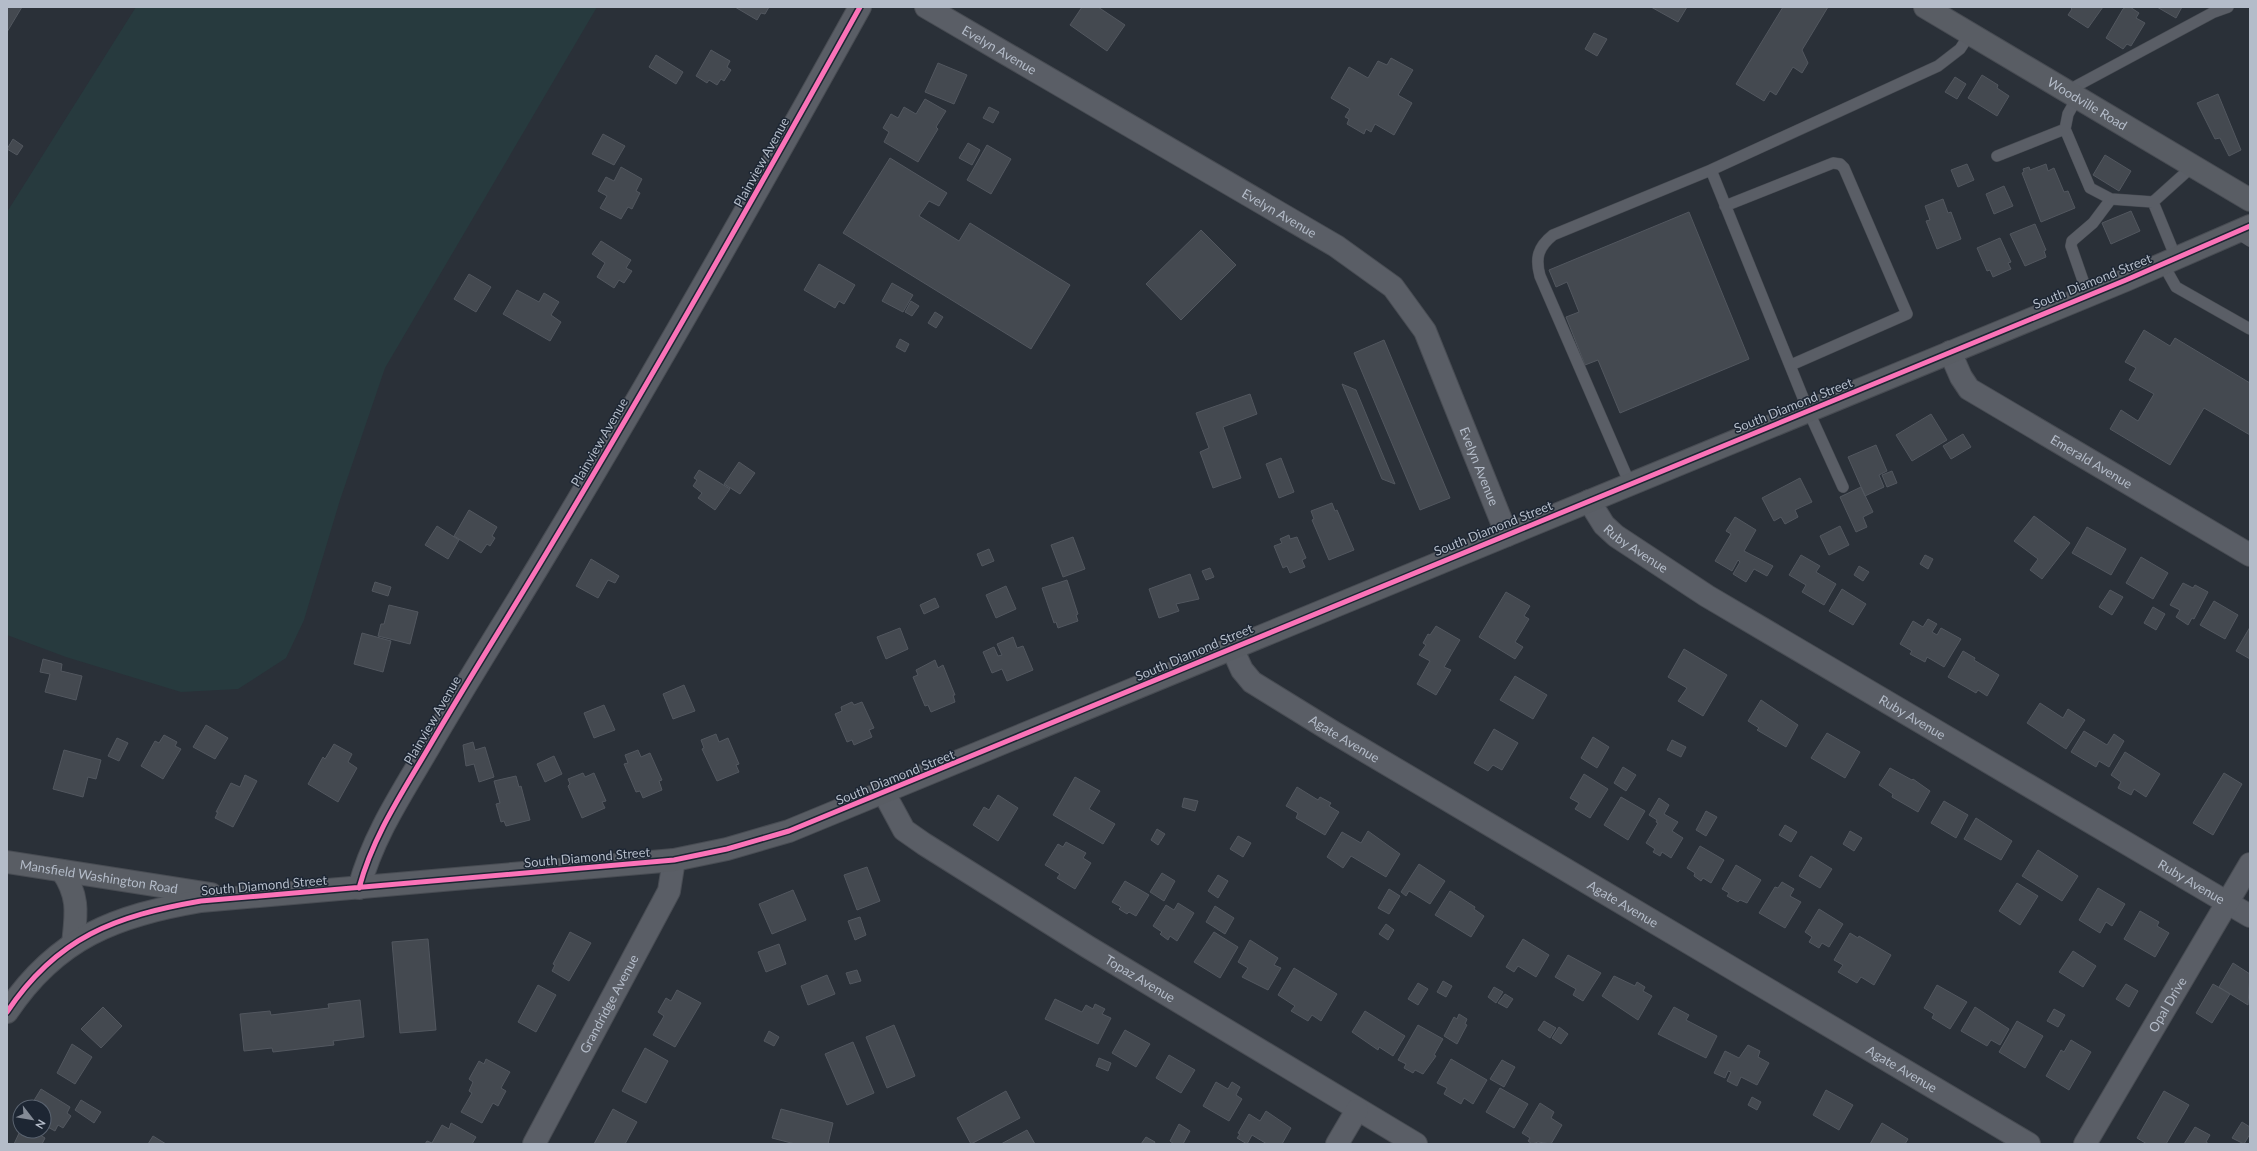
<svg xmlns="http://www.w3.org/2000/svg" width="2257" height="1151" viewBox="0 0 2257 1151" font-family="Lato,sans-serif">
<rect width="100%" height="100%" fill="#2a3038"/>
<path fill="#273a3e" d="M136,7H597L385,368L340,500L304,620L286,658L238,689L181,692L66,657L7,635V212Z"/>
<path fill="#444950" stroke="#52575f" d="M7,7H22L7,32Z
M735,7H769L765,14L761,13L757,20Z
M1082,7H1098L1125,25L1107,51L1070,25Z
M1651,7H1687L1678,22Z
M1783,7H1828L1802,50L1808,63L1802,73L1793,67L1776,95L1770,91L1764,101L1736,84Z
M2070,7H2103L2088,28L2068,15L2072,9Z
M2126,7H2130L2139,13L2136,18L2145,23L2131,46L2127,44L2123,49L2106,38L2123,9Z
M2157,7H2182L2176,18Z
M1594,33L1607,39L1597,56L1585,49Z
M711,50L730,61L727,67L731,70L724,81L721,79L717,85L709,80L707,83L696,76Z
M656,55L683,72L676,84L649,67Z
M1391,58L1413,70L1398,95L1412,103L1394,135L1375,124L1371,132L1366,129L1364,134L1347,124L1349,119L1345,117L1350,109L1331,98L1349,67L1368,78L1378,61L1387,65Z
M938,63L967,75L954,104L925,92Z
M1982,75L1998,85L1997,88L2009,96L1997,116L1968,98Z
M1955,77L1966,84L1957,99L1945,92Z
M2218,94L2241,150L2229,156L2220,138L2215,139L2197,103Z
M925,99L946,111L936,127L938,129L918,162L884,142L889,132L883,128L891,114L898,118L904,107L916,114Z
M989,107L999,112L993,123L983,118Z
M603,134L625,146L614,165L592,154Z
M13,139L23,146L17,155L7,149Z
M968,143L980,150L972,165L959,158Z
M987,145L1011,159L991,194L967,180Z
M2105,155L2131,171L2119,191L2093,175Z
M890,158L947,193L939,206L929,201L919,216L959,241L970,223L1070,285L1031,349L843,233Z
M1967,164L1974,180L1958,187L1951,170Z
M2046,164L2048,171L2054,168L2064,192L2068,191L2075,208L2041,222L2022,173L2024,172L2023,169L2029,167L2030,170Z
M621,167L642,179L636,191L640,193L632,209L628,207L621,219L600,208L607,196L598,191L606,177L614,181Z
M2004,186L2013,206L1994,214L1986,194Z
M1943,199L1948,213L1951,212L1961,239L1937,249L1926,221L1930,220L1925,206Z
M2131,211L2140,231L2111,244L2102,223Z
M1689,212L1749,359L1620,413L1598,360L1585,365L1566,317L1579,312L1567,282L1556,287L1549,270Z
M2035,224L2046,250L2044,251L2046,257L2025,266L2010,234Z
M1201,230L1236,265L1181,320L1146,284Z
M2000,238L2011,262L2008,263L2011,269L1993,277L1990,270L1987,271L1977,248Z
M601,241L631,260L626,268L632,271L624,283L619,280L614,288L597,277L605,263L592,254Z
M819,264L855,285L844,304L839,301L835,308L804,290Z
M469,274L491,287L476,312L454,299Z
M892,283L913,295L903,312L882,301Z
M517,290L539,302L544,293L559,302L551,315L561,322L550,341L503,314Z
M911,301L919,306L912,316L905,312Z
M935,312L943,317L936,328L928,323Z
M2144,330L2170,346L2175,338L2250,383V435L2204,408L2170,465L2110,429L2121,410L2138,421L2154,394L2129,380L2136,368L2125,362Z
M900,339L909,344L905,352L896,347Z
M1384,340L1450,498L1420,510L1354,353Z
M1342,384L1356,390L1395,484L1382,479Z
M1250,394L1257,414L1223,427L1241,478L1213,488L1200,452L1209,448L1196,413Z
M1931,414L1947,440L1912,461L1896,435Z
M1963,434L1971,447L1951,459L1943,446Z
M1876,445L1887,471L1879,475L1884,487L1865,496L1848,457Z
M1281,458L1294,492L1279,498L1266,464Z
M739,462L755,473L740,494L724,484Z
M699,470L730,489L715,510L698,498L702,493L693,486L697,480L694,478Z
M1892,471L1897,483L1887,487L1882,475Z
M1800,478L1812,502L1795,510L1798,517L1785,524L1781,517L1774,521L1762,498Z
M1861,487L1873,512L1863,517L1867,527L1856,532L1840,497Z
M1332,503L1335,511L1337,510L1354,550L1329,560L1312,520L1314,519L1311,511Z
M469,510L497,527L492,536L495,538L490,546L487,544L481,553L454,536Z
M2034,516L2070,543L2042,579L2030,570L2038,559L2014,541Z
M1735,517L1756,530L1744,551L1773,566L1767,576L1754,569L1746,582L1733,574L1740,562L1738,560L1732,571L1715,561L1731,534L1726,531Z
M437,526L459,540L448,559L425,545Z
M1840,526L1849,545L1829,555L1820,536Z
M2087,527L2126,549L2111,575L2072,553Z
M1289,535L1290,539L1297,537L1306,558L1302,560L1305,567L1290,573L1287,566L1283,568L1274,546L1282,543L1280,539Z
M1073,537L1085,569L1063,577L1051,545Z
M989,549L994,561L982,566L977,554Z
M1801,555L1820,566L1816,572L1836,584L1824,605L1802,592L1806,585L1789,575Z
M1925,555L1933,559L1928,569L1920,564Z
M2141,557L2168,573L2153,599L2126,583Z
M591,559L619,576L615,583L608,580L598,598L576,586Z
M1859,566L1869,572L1863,581L1854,575Z
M1210,568L1214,577L1206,580L1202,571Z
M1190,574L1199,599L1176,604L1179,611L1159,618L1149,589Z
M1067,580L1078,614L1076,615L1078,621L1058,628L1056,622L1054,623L1042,588Z
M375,582L391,587L388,596L372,591Z
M2183,583L2193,588L2195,585L2208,592L2194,619L2192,618L2188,625L2176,617L2180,610L2170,605Z
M1006,586L1016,609L996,618L986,595Z
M1842,589L1866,604L1853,625L1829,611Z
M2110,590L2123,597L2112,615L2099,607Z
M1506,592L1530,606L1524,616L1529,619L1515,642L1523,647L1515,659L1479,637Z
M935,598L939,607L924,614L920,605Z
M2214,601L2238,615L2225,639L2200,625Z
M389,605L418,612L410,644L378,636L381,624H384Z
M2153,607L2165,614L2156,630L2144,623Z
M1928,619L1937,624L1932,632L1937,635L1941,628L1961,639L1944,667L1927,657L1925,662L1910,654L1912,651L1900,644L1913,621L1923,627Z
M1436,626L1460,640L1444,667L1451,670L1436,695L1417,684L1430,661L1419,655L1426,645L1423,643L1428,634L1430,635Z
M2250,627V659L2236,651Z
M900,628L908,649L886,659L877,637Z
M362,633L391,641L383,672L354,664Z
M1013,637L1017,648L1023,646L1033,670L1007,681L1002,669L992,673L983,652L994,647L998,656L1002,655L997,644Z
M1684,649L1727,675L1703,716L1678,701L1687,688L1668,677Z
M1963,651L1975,658L1974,660L1999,675L1987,696L1978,690L1976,693L1948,677Z
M43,659L62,664L61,671L82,676L76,700L45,692L50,674L40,672Z
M935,660L938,668L943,665L955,695H953L955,702L931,712L928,705L925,706L913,677L918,675L916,670Z
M1515,676L1547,695L1533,719L1500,700Z
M684,685L695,711L673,719L663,694Z
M1761,700L1798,725L1786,747L1757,730L1759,728L1748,721Z
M852,702L854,705L862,702L874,728L869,730L872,737L854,745L852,740L847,742L835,714L842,711L841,707Z
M2040,703L2063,718L2068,709L2085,720L2066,749L2027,723Z
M604,705L615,730L594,738L584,713Z
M206,725L228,738L215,759L193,747Z
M1494,729L1518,743L1502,770L1493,765L1488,771L1474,763Z
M2084,731L2107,745L2114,734L2124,741L2109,767L2099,761L2096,767L2071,752Z
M1827,733L1860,752L1845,778L1811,758Z
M716,734L719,742L728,738L739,764L736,765L739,772L717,781L702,749L704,748L701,740Z
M164,735L177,742L175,746L181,749L163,779L141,766L155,741L159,743Z
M1593,737L1609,747L1597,768L1581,758Z
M117,738L128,743L119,761L108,756Z
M1672,740L1686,747L1681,757L1667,750Z
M473,742L475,750L485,747L494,777L479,782L474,764L466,766L463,745Z
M334,744L352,754L348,762L357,768L338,802L308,784L323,757L325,759Z
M64,750L101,760L96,779L88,777L83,797L53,789Z
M638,750L641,757L650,753L662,780L659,781L662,790L643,798L640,791L636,792L624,764L628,763L625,755Z
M2125,752L2160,774L2146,797L2134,789L2131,795L2118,788L2121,782L2111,775Z
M554,756L562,774L545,782L537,764Z
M1623,767L1636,775L1626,791L1614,783Z
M1890,768L1912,780L1913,779L1930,791L1918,812L1892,797L1893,794L1879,785Z
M583,773L585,777L594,773L606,801L602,802L605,808L582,818L568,786L570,784L568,779Z
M2224,773L2242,784L2213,835L2193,823Z
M1584,774L1608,789L1590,818L1575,809L1579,803L1570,798Z
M245,775L257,781L233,827L215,818L218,812H216L231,783L240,787Z
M516,776L519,787L521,786L530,820L506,826L504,821L501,822L496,804L500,803L494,781Z
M1075,777L1100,791L1089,809L1115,824L1103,844L1053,815Z
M1297,787L1318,800L1320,797L1331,803L1329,806L1339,812L1325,835L1296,818L1298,813L1286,806Z
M998,795L1018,808L998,841L973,825L984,807L989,810Z
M1621,797L1645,811L1628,840L1604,825Z
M1184,798L1198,801L1195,811L1182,807Z
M1659,798L1669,805L1664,814L1678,822L1672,831L1683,838L1671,858L1662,852L1660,856L1653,852L1655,849L1646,843L1658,823L1656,822L1657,820L1649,815Z
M1944,801L1968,815L1956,838L1931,823Z
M1706,811L1717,817L1706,836L1696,830Z
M1976,818L2012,841L2001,860L1964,839Z
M1785,825L1797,832L1791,842L1779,835Z
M1157,829L1165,834L1158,845L1151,840Z
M1368,831L1400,854L1386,877L1351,856L1343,868L1327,857L1342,832L1361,843Z
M1850,831L1862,838L1854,851L1843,844Z
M1238,836L1251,843L1243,857L1230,849Z
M1066,842L1086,853L1083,858L1091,863L1075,889L1057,878L1060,874L1045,865L1058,844L1063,847Z
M1700,846L1724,860L1711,883L1703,878L1701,881L1694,876L1695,873L1687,868Z
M2038,850L2078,876L2062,901L2022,876Z
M1811,856L1832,869L1820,888L1799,876Z
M1419,864L1445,881L1430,904L1409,891L1406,896L1401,892Z
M1736,865L1761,880L1747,903L1740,900L1738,902L1727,896L1729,893L1722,889Z
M867,867L880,901L857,910L844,875Z
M1162,873L1175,881L1164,901L1150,892Z
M1218,875L1228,881L1218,898L1208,891Z
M1125,881L1149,895L1136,916L1129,912L1127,914L1119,909L1121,907L1112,902Z
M1782,882L1794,889L1790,896L1801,902L1785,928L1759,913L1775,887L1778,888Z
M2017,883L2038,896L2020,925L1999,911Z
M2098,888L2125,904L2112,926L2106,922L2100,933L2079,920Z
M1389,889L1400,896L1389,914L1378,908Z
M793,890L806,920L772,934L759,904Z
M1450,891L1475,907L1474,909L1484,916L1471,937L1435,915Z
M1178,903L1194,913L1177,941L1170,936L1168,940L1160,934L1162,932L1153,926L1166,905L1174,910Z
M1215,906L1234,918L1225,934L1206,922Z
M1819,909L1843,924L1829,947L1822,943L1819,948L1809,942L1812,937L1805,932Z
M2140,911L2159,922L2157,926L2169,933L2155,957L2124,939Z
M860,917L866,935L855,940L848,921Z
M1386,924L1394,930L1388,940L1379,934Z
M570,932L591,943L569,981L552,971L555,965L553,964Z
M1214,932L1238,947L1220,978L1194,962Z
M1850,933L1858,938L1859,936L1891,955L1874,985L1861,977L1857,983L1838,972L1843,965L1834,960Z
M428,939L436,1030L400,1033L392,942Z
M1523,939L1549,955L1536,977L1518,966L1514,972L1506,967Z
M1250,940L1278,958L1274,965L1281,968L1268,990L1242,977L1248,968L1238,962Z
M779,944L786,964L766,972L758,952Z
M2073,951L2096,966L2083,987L2059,972Z
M1568,955L1601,973L1583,1001L1573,995L1576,989L1555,977Z
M2233,963L2250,974L2248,1005L2219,987Z
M1294,968L1337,994L1321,1021L1312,1015L1308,1021L1291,1011L1295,1006L1278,995Z
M857,970L861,981L850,984L846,973Z
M827,975L835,994L808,1005L801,986Z
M1614,976L1635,986L1637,982L1645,987L1643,991L1652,996L1638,1020L1602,996Z
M1443,981L1452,986L1446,997L1437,992Z
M1418,983L1428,989L1418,1005L1408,999Z
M2126,984L2138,991L2129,1007L2116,999Z
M2213,984L2230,994L2212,1023L2196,1013Z
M538,985L556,995L536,1032L518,1022Z
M1937,985L1967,1002L1950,1029L1932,1018L1934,1014L1924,1008Z
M1494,987L1503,992L1496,1003L1488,997Z
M677,990L701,1003L675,1047L653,1035L664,1016L658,1012L666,998L671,1001Z
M1505,994L1513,999L1507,1008L1498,1003Z
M1055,999L1082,1012L1086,1005L1093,1009L1095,1004L1105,1009L1102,1014L1111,1018L1098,1044L1045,1019Z
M360,1000L364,1037L333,1041L334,1045L273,1052L272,1048L244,1051L240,1014L270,1011L271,1015L329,1008L328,1004Z
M103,1007L122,1026L101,1048L81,1029Z
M1674,1007L1689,1015L1686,1020L1717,1036L1706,1058L1658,1034Z
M1975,1007L2009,1029L2000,1045L1991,1040L1987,1046L1961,1031Z
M2054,1009L2065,1015L2058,1027L2047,1021Z
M1365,1011L1405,1036L1393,1056L1379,1047L1378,1050L1352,1032Z
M1459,1014L1467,1019L1465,1024L1467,1025L1457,1044L1444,1036L1454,1017L1457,1019Z
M1544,1021L1556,1028L1550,1038L1538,1030Z
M2017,1021L2043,1036L2025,1068L1999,1052Z
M894,1025L915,1076L887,1088L866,1037Z
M1418,1025L1443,1039L1434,1055L1436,1056L1423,1074L1415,1070L1413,1073L1404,1068L1406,1064L1398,1060Z
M1559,1027L1568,1034L1561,1044L1552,1038Z
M1125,1030L1150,1044L1136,1067L1112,1053Z
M769,1031L779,1037L774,1046L764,1041Z
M2071,1040L2091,1052L2069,1090L2046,1076L2061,1050L2064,1052Z
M853,1042L874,1093L847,1105L825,1054Z
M72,1044L92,1057L75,1084L57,1073Z
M1748,1045L1760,1051L1758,1057L1769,1063L1757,1085L1741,1077L1737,1086L1727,1081L1731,1072L1728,1071L1725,1078L1714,1073L1725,1051L1739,1058Z
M645,1048L668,1061L646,1103L622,1091Z
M1169,1055L1195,1070L1181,1093L1156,1078Z
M1099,1058L1111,1063L1108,1071L1096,1066Z
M486,1059L510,1072L501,1088L506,1091L498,1106L493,1103L482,1123L461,1112L472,1093L469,1091L473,1082L469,1079L479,1061L484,1064Z
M1451,1059L1487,1080L1473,1104L1464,1098L1461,1104L1444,1094L1447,1088L1437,1083Z
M1502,1060L1515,1067L1504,1087L1490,1079Z
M1216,1082L1228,1089L1232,1082L1240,1087L1236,1095L1242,1099L1229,1121L1203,1106Z
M1500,1088L1528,1104L1514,1128L1486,1112Z
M41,1089L70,1107L67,1113L71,1116L63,1128L58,1125L55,1131L44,1125V1107H30Z
M1826,1090L1853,1105L1839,1130L1813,1115Z
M1006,1091L1020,1118L971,1144L957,1118Z
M2164,1091L2189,1105L2166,1144H2147L2137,1138Z
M1752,1097L1761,1102L1757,1110L1748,1105Z
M81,1100L101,1112L94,1123L75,1110Z
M1540,1103L1554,1112L1551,1118L1562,1125L1551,1144L1538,1142L1532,1144L1528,1141L1530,1138L1522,1133Z
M613,1109L637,1122L625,1144H594Z
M781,1109L833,1123L828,1144H795L772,1138Z
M1266,1111L1291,1128L1282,1144H1267L1252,1135L1247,1144L1237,1138L1240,1134L1238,1133L1249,1114L1260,1121Z
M2242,1122L2250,1127V1134L2244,1144L2232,1138Z
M451,1123L476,1137L472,1144H425L427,1141L432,1143L442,1125L449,1129Z
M1882,1123L1908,1139L1905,1144H1870Z
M1179,1124L1190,1131L1183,1144H1174L1170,1141Z
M2195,1127L2210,1135L2206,1142L2209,1144H2184Z
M1027,1130L1035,1144H1001Z
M20,1131H34L45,1138L42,1144H14Z
M153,1136L166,1144H148Z
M1146,1137L1155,1142L1154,1144H1141Z"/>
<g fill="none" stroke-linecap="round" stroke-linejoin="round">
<defs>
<path id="lane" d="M2067,91L2214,12L2228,7
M2077,98L2068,114L2065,129L2090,188L2111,199L2153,202
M1997,156L2065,129
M1711,170L1938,66L1960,49L1970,34
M1725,206L1833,163L1840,164L1844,168L1907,314L1791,365
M2236,232L2250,241
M2176,258L2153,202L2193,166
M2163,264L2176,287L2250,329
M2088,295L2071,246L2072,241L2093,223L2111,199
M1630,484L1540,276C1535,258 1538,247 1553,235L1711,170L1808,410L1843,487"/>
<g id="street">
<path id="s1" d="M926,7L1336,246L1393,287L1425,331L1507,535"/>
<path id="s2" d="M1950,352L1961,377L1969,389L2250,555"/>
<path id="s3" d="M1589,501L1604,525L1616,536L1707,596L2250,916"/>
<path id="s4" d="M1232,648L1242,670L1252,682L1333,732L2029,1144"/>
<path id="s5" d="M884,793L904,830L924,844L1088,947L1416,1144"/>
<path d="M359,888C373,836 402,793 429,747C469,678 512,611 553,542C659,366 760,187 860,7"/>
<path id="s6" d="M534,1144L669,891L674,860"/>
<path d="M1337,1144L1357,1110"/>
<path id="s7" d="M2085,1144L2250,864"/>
</g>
<g id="secondary">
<path id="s8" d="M1925,7L2250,200"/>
<path id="s9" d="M7,862L211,894"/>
<path d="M62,871C80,897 76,915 73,944"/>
<path d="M7,1012C57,937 115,916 201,901L674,860L727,849L789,831L2126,280L2250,226"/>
</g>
</defs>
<use href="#lane" stroke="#484c53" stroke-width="12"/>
<use href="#street" stroke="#484c53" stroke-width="24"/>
<use href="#secondary" stroke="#484c53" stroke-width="24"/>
<use href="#lane" stroke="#5a5e66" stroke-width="11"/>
<use href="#street" stroke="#5a5e66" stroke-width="22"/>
<use href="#secondary" stroke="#595d64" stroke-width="22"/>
<defs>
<path id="cycleway" d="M359,888C373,836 402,793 429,747C469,678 512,611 553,542C659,366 760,187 860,7
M7,1012C57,937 115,916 201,901L674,860L727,849L789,831L2126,280L2250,226"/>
</defs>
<use href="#cycleway" stroke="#1d2633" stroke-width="8"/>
<use href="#cycleway" stroke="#fb73b8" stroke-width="5"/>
</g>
<g text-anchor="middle" stroke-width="3" stroke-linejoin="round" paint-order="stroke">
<g font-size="13" fill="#b4bcc9" stroke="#1d2633">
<text dy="5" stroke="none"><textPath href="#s1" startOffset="85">Evelyn Avenue</textPath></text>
<text dy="5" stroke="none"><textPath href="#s8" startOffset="189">Woodville Road</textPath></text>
<text transform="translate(761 162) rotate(-61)" y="5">Plainview Avenue</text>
<text dy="5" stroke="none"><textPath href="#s1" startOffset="409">Evelyn Avenue</textPath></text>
<text transform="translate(2092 281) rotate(-22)" y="5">South Diamond Street</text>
<text transform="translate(1793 405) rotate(-22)" y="5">South Diamond Street</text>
<text transform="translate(599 442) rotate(-60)" y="5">Plainview Avenue</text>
<text dy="5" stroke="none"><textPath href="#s2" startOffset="184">Emerald Avenue</textPath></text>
<text dy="5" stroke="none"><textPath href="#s1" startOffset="745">Evelyn Avenue</textPath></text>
<text transform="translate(1493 528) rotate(-22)" y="5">South Diamond Street</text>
<text dy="5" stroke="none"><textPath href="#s3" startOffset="68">Ruby Avenue</textPath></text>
<text transform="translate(1194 652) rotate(-23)" y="5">South Diamond Street</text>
<text dy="5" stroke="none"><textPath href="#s3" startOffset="392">Ruby Avenue</textPath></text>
<text transform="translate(432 720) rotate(-60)" y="5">Plainview Avenue</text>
<text dy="5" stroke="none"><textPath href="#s4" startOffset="148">Agate Avenue</textPath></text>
<text transform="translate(895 777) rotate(-22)" y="5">South Diamond Street</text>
<text transform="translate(587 857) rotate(-5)" y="5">South Diamond Street</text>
<text dy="5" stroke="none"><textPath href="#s9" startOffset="93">Mansfield Washington Road</textPath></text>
<text dy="5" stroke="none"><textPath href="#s3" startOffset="716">Ruby Avenue</textPath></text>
<text transform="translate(264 885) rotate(-5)" y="5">South Diamond Street</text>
<text dy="5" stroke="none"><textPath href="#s4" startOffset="472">Agate Avenue</textPath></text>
<text dy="5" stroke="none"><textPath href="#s5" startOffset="321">Topaz Avenue</textPath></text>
<text dy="5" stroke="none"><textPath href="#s6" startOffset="159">Grandridge Avenue</textPath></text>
<text dy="5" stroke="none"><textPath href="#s7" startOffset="162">Opal Drive</textPath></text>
<text dy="5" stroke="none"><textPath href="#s4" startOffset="796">Agate Avenue</textPath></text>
</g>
</g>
<rect width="2257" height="1151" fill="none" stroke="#b4bcc9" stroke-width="16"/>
<g transform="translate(32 1119) rotate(121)"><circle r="19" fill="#1d2633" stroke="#59626f"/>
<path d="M0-3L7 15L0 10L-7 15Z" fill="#848b96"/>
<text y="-6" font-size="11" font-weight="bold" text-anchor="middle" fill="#b4bcc9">N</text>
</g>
</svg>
